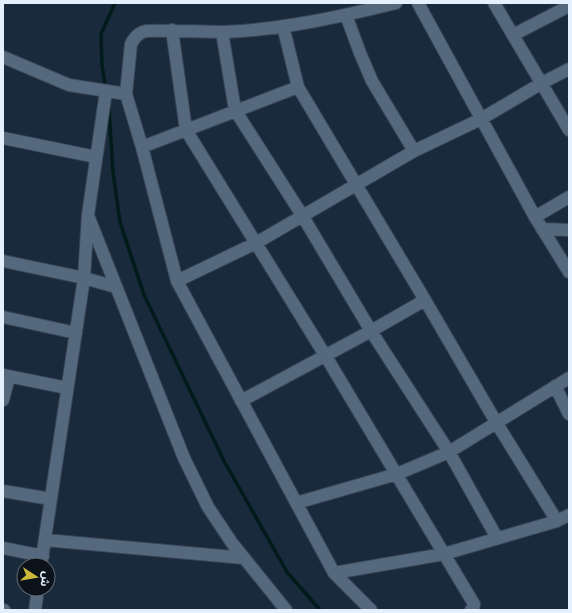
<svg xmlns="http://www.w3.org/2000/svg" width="572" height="613" viewBox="0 0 572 613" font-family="Manrope,'Noto Sans Arabic',sans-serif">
<rect width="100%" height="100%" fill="#192a3c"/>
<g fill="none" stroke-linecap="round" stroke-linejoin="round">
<path stroke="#001b1a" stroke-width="3.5" d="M106,89L102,66L101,34L115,3
M109,109L113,172L120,222L144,295L224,461L287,572L320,610"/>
<defs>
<path id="minor" d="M418,3L535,217L569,272
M494,3L569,130
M346,15L360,53L372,81L414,151
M283,26L298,87L425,300L496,422L557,521
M172,30L186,130L325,355L474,604L473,609L471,610
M222,32L235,110L302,215L371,331L449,452L497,538
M513,35L569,6
M3,57L69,85L126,94
M3,138L96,157
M142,147L298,87
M535,217L569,197
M89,218L184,458L208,507L232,543L286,610
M542,229L569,230
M3,261L84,278L116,287
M177,281L256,243L414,151L481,119L542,83L569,69
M3,317L76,333
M3,375L67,388
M555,386L569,414
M3,400L9,377
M241,401L371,331L425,300
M3,491L51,499
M296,503L397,474L449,452L569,378
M45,540L244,558
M3,548L43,556
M41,565L84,278L88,215L106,91
M334,573L444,554L557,521L569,515
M3,610H4
M35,610L38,589
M371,610L334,573L177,281L142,147L126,94L131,44C135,37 138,33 146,31C171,30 197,32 222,32C281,30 339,17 396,3"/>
</defs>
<use href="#minor" stroke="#394757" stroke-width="14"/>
<use href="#minor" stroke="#55697e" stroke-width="12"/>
</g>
<rect width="572" height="613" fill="none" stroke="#e5f0fd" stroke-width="8"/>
<g transform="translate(36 577) rotate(102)"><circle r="19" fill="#0b121a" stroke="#626b75"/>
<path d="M0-3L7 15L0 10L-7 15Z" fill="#ccb939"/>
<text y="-6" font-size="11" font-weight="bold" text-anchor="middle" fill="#e5f0fd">ش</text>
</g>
</svg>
